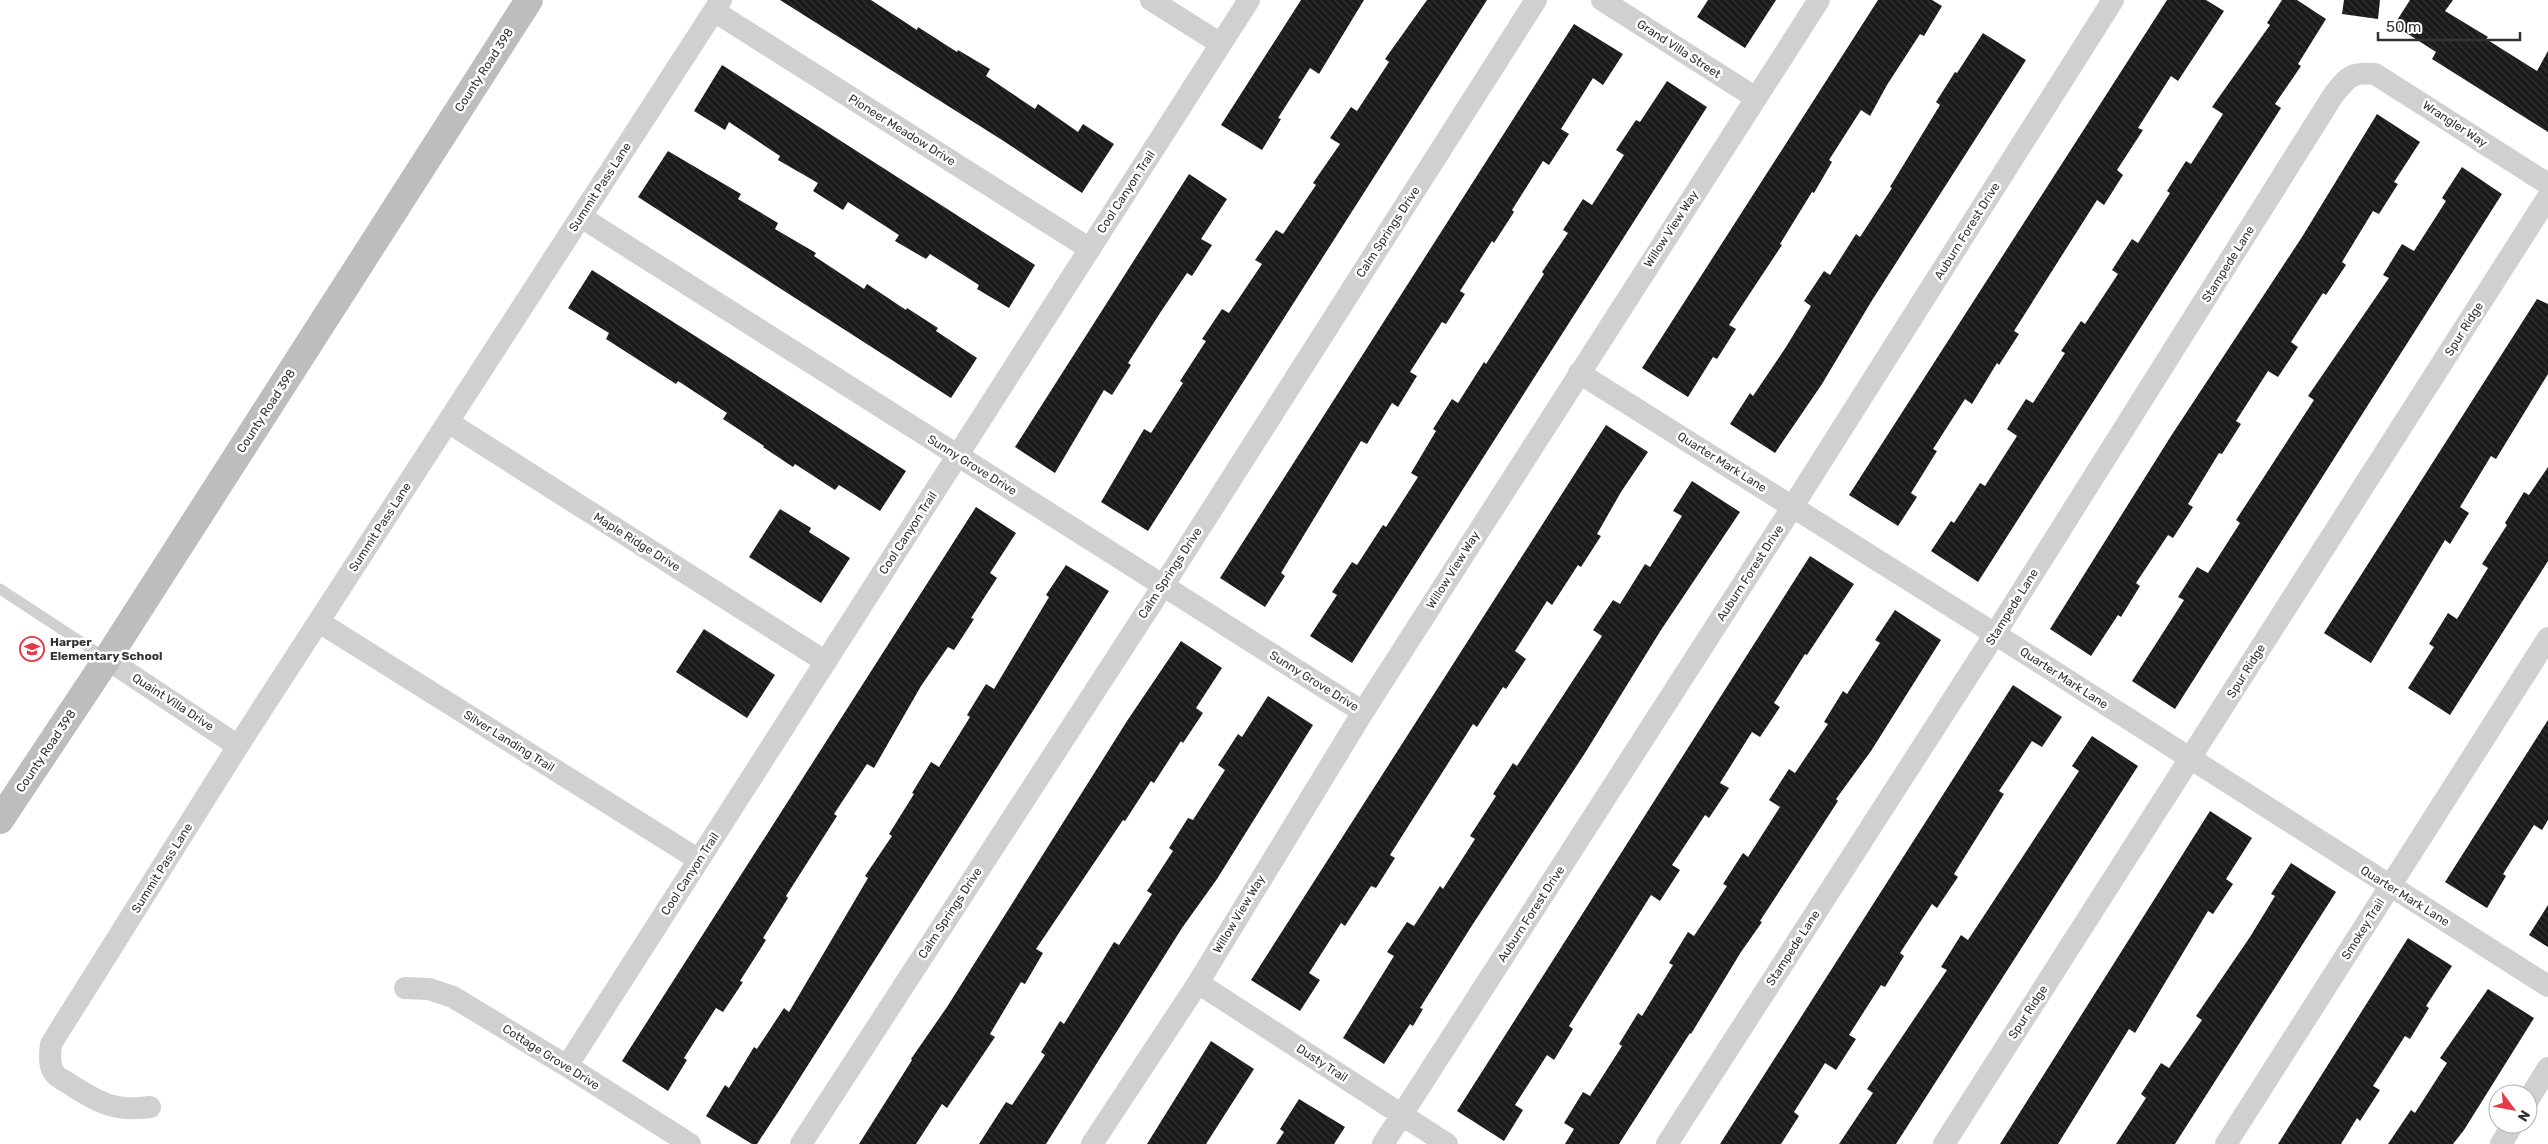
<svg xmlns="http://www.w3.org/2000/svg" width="2548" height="1144" viewBox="0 0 2548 1144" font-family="Rubik,sans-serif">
<defs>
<pattern id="building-back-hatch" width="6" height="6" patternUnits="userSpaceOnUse" patternTransform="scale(1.25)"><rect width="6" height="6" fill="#1a1a1a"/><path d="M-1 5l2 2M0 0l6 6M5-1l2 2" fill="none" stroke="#333"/></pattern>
</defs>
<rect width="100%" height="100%" fill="#fff"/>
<path fill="url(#building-back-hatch)" d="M780,0H871L917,30L918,27L957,52L958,50L990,69L986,76L1035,109L1038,104L1078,132L1083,124L1114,144L1082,193L1002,140Z
M1301,0H1364L1319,74L1310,68L1278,118L1281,119L1262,150L1221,125Z
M1427,0H1487L1148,531L1101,502L1144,429L1151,433L1183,383L1180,381L1206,341L1202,339L1222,309L1229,313L1262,264L1255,260L1276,230L1283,234L1316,185L1313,183L1340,144L1330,138L1351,107L1357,111L1389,62L1385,59Z
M1708,0H1776L1745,48L1697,17Z
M1878,0H1932L1942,6L1924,36L1920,34L1887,85L1870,116L1861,110L1829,160L1832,162L1814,193L1812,192L1780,244L1782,245L1729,325L1736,329L1717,359L1713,357L1688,397L1642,368Z
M2167,0H2206L2224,11L2178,81L2171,76L2138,128L2143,130L2117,170L2123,175L2104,205L2097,200L2014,331L2019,334L1999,365L1997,363L1972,404L1965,399L1933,449L1937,451L1911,493L1917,497L1898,526L1849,495Z
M2282,0H2297L2326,19L2298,64L2301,66L2275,104L2281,108L1978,582L1931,551L1951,521L1954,523L1980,483L1985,486L2017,436L2007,429L2026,399L2033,403L2065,353L2061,351L2081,321L2085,324L2118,274L2112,270L2132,239L2138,243L2170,193L2167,191L2186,161L2191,164L2223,114L2212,107L2270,25L2267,23Z
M2344,0H2380L2378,19L2342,14Z
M2410,0H2453L2445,11L2488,37L2486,39L2537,71L2548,51V132L2432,59L2436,52L2394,25Z
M1574,24L1623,54L1603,85L1593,78L1561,129L1569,134L1549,165L1543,161L1512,210L1514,212L1494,243L1492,241L1460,291L1465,294L1446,324L1442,322L1410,372L1417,376L1398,407L1392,403L1367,444L1361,441L1281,573L1285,576L1265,607L1220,578Z
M1983,33L2026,60L1871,302L1822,384L1775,453L1730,424L1750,393L1753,396L1786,347L1811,306L1804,301L1824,271L1830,275L1856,234L1860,237L1892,188L1890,187L1940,105L1936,102L1955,72L1957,73Z
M722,65L1035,265L1009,308L977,289L979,285L930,254L926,259L895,241L899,235L848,202L843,210L813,191L818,183L778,160L780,156L729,122L725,130L694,111Z
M1667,81L1707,107L1352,663L1310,636L1337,595L1332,592L1352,562L1357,565L1383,525L1386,527L1418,477L1411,473L1436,431L1433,429L1452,399L1458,403L1484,362L1486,364L1544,274L1542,272L1568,233L1563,230L1583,199L1592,205L1624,155L1616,150L1636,120L1640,122Z
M2377,114L2420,142L2394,182L2398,184L2379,214L2373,211L2342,262L2346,265L2326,295L2323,293L2291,342L2298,347L2278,377L2268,371L2236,421L2241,424L2222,454L2219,453L2188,504L2193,507L2173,538L2168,535L2136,583L2140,586L2121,617L2118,615L2091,656L2050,629L2171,436L2302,237Z
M668,151L741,194L738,199L778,223L775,229L816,253L814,256L864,289L867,284L906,310L907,308L938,328L936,331L977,358L951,398L638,197Z
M2462,167L2502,194L2175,709L2132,681L2184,600L2178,597L2197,567L2208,573L2240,523L2236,520L2314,400L2308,396L2389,278L2383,275L2402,244L2414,251L2446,201L2442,198Z
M1189,174L1227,199L1201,239L1212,245L1192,276L1187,273L1160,313L1128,363L1131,365L1112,395L1104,390L1055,473L1015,447Z
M592,270L906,471L880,511L839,485L835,490L795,464L793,467L763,447L764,446L723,419L727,413L678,381L676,384L606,339L609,333L568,308Z
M2537,299L2548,304V374L2496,459L2491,456L2460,507L2469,513L2450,544L2445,540L2371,663L2324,633Z
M1606,425L1648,452L1621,492L1597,534L1601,536L1581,567L1578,565L1552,605L1547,601L1515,651L1526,659L1506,689L1503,687L1477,727L1473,724L1390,855L1395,858L1376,888L1371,886L1345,926L1341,923L1309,973L1320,980L1300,1011L1251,980Z
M2548,467V561L2450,715L2408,688L2434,647L2429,644L2448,613L2457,619L2488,568L2482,564L2507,525L2505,523L2524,492L2529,495Z
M1692,481L1740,512L1661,630L1585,753L1471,927L1420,1008L1423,1009L1413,1026L1410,1024L1384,1064L1343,1038L1394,956L1387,952L1407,922L1414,926L1440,886L1443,889L1475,839L1470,836L1496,796L1493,794L1513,763L1517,766L1602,636L1593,630L1613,600L1620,604L1645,564L1650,567L1682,516L1673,511Z
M976,507L1016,533L990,573L997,578L971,618L974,619L954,650L948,647L921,686L874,768L867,764L834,814L837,816L786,896L788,898L763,938L766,940L740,981L743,982L723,1012L716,1008L684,1058L687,1060L668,1091L622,1061Z
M780,509L811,528L809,532L850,558L821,603L749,557Z
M1810,556L1854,584L1807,655L1805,654L1774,703L1780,707L1760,737L1752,732L1720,783L1729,788L1709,818L1705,815L1672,865L1680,870L1660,901L1651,895L1569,1026L1573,1029L1554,1060L1547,1055L1515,1105L1523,1110L1504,1141L1457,1111Z
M1066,565L1109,591L782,1106L757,1144H752L706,1116L725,1085L729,1088L754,1047L757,1049L784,1008L789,1012L868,878L865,876L892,836L889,834L914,794L912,793L931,762L939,767L970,717L967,715L986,684L994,689L1049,597L1046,595Z
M1895,610L1941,640L1871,751L1836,799L1838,801L1760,921L1762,922L1741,952L1691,1034L1690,1033L1619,1144H1565L1574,1129L1564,1123L1583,1092L1590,1096L1622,1046L1619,1044L1638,1013L1642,1016L1673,965L1669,963L1688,932L1694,936L1727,886L1723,884L1743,853L1748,857L1780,807L1769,800L1789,769L1795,773L1828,724L1824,722L1843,691L1847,694L1880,643L1875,640Z
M704,629L775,675L747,718L676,672Z
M1181,641L1222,668L1196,708L1203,713L1183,743L1181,741L1154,783L1151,781L1125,821L1123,820L1036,949L1043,953L1025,984L1021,982L990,1034L995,1037L947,1108L942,1104L916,1144H859L912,1060L911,1059L947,1007L1127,721Z
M2013,685L2062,717L2042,747L2032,741L1999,791L2004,794L1954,874L1958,877L1937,908L1932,904L1900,953L1904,956L1885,987L1881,985L1849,1035L1856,1039L1836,1070L1825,1063L1794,1112L1799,1116L1781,1144H1720Z
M1268,696L1313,725L1217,879L1182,928L1046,1144H979L1006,1102L1012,1105L1045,1055L1041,1052L1060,1021L1064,1024L1114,942L1119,945L1152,894L1147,891L1173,851L1169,848L1188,818L1193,820L1225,770L1218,765L1238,734L1242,737Z
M2548,720V820L2542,830L2534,825L2503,874L2506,876L2487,908L2445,882Z
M2092,736L2138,766L1896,1144H1839L1873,1093L1867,1089L1947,970L1941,967L1961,935L1968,940L2079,771L2072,766Z
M2210,811L2252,838L2226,879L2233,884L2213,914L2208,911L2135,1033L2129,1029L2058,1144H2000Z
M2291,863L2336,892L2175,1144H2116L2146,1098L2141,1094L2161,1063L2169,1068L2202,1020L2196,1016L2250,937L2275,896L2271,894Z
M2548,905V947L2529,935Z
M2408,938L2452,966L2426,1006L2429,1008L2410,1039L2405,1036L2373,1086L2380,1090L2360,1121L2357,1118L2341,1144H2278Z
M2488,989L2534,1018L2464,1130L2453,1144H2388L2411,1110L2415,1113L2447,1063L2440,1058Z
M1211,1041L1254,1069L1206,1144H1147Z
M1299,1099L1345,1127L1334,1144H1276L1284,1132L1280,1129Z"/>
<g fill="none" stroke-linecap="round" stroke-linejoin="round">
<path stroke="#d0d0d0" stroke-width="11" d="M0,589L107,659"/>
<path stroke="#d0d0d0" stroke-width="22" d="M1151,0L1221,44
M1602,0L1756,98
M714,11L1090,249
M581,217L1363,712
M1579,373L1995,634L2548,986
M448,422L826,662
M319,622L699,860
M107,659L238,746
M1198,983L1447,1144
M405,988L429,989L453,997L567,1066L690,1144
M567,1066L1249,0
M2528,1100L2548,1068
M150,1107C116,1112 99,1103 71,1085C66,1081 58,1078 55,1074C48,1065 50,1053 51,1044L238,746L721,0
M801,1144L1163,586L1536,0
M1092,1144L1198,983L1363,712L1819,0
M1383,1144L1793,506L2113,0
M1667,1144L1995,634L2334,94C2349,76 2351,72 2375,74L2548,184
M1944,1144L2548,197
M2226,1144L2548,638
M2501,1144L2513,1124"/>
<path stroke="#bdbdbd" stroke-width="28" d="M0,820L107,659L529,0"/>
</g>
<defs>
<symbol id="school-ring" viewBox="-11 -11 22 22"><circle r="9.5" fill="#fff" stroke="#e63946" stroke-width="1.5"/><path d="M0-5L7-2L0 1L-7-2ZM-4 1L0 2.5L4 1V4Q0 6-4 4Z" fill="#e63946"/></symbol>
</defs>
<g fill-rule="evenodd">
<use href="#school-ring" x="18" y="635" width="28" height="28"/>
</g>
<g text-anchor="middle" stroke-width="5" stroke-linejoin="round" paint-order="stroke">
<g font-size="12" fill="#333" stroke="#fff">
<text transform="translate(1679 49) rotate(33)" y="4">Grand Villa Street</text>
<text transform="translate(484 70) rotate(-57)" y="4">County Road 398</text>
<text transform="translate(2455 124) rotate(33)" y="4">Wrangler Way</text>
<text transform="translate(902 130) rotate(32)" y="4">Pioneer Meadow Drive</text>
<text transform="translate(600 187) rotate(-57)" y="4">Summit Pass Lane</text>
<text transform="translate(1126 192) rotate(-57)" y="4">Cool Canyon Trail</text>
<text transform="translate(1671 229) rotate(-57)" y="4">Willow View Way</text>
<text transform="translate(1967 231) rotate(-58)" y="4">Auburn Forest Drive</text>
<text transform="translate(1388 232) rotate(-57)" y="4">Calm Springs Drive</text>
<text transform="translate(2228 264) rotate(-58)" y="4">Stampede Lane</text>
<text transform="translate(2464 329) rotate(-58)" y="4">Spur Ridge</text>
<text transform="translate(266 411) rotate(-57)" y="4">County Road 398</text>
<text transform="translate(1722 462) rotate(32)" y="4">Quarter Mark Lane</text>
<text transform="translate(972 465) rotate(32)" y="4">Sunny Grove Drive</text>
<text transform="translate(380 527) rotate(-57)" y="4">Summit Pass Lane</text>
<text transform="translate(908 533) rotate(-57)" y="4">Cool Canyon Trail</text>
<text transform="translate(637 542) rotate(32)" y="4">Maple Ridge Drive</text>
<text transform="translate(1453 570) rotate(-58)" y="4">Willow View Way</text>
<text transform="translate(1170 573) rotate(-57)" y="4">Calm Springs Drive</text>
<text transform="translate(1750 573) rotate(-57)" y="4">Auburn Forest Drive</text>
<text transform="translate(2012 607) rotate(-58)" y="4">Stampede Lane</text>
<text transform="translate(2246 671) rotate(-58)" y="4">Spur Ridge</text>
<text transform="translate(2064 678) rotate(33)" y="4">Quarter Mark Lane</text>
<text transform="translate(1314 681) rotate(32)" y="4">Sunny Grove Drive</text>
<text transform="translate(173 702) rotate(33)" y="4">Quaint Villa Drive</text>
<text transform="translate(509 741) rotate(32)" y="4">Silver Landing Trail</text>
<text transform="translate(46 751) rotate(-56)" y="4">County Road 398</text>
<text transform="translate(162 868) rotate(-58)" y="4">Summit Pass Lane</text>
<text transform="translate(690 874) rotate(-57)" y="4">Cool Canyon Trail</text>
<text transform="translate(2405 896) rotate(32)" y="4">Quarter Mark Lane</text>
<text transform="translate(950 913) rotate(-57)" y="4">Calm Springs Drive</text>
<text transform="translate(1239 914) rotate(-59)" y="4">Willow View Way</text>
<text transform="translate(1531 914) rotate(-57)" y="4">Auburn Forest Drive</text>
<text transform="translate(2363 929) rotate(-58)" y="4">Smokey Trail</text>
<text transform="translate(1793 948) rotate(-57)" y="4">Stampede Lane</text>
<text transform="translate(2028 1012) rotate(-57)" y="4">Spur Ridge</text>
<text transform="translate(551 1057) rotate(32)" y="4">Cottage Grove Drive</text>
<text transform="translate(1322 1063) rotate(33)" y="4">Dusty Trail</text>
</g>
<g font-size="12" font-weight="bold" fill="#333" stroke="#fff" text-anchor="start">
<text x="50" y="646">Harper<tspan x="50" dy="14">Elementary School</tspan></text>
</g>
</g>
<g transform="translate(2513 1109) rotate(122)"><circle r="24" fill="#ffffff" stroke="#adadad"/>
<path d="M0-4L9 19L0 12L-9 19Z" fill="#e63946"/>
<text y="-8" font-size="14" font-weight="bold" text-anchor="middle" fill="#333333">N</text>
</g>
<path d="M2378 32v8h142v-8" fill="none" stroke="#333333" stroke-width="2.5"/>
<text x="2386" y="32" font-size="15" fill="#333333" stroke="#ffffff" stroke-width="4" paint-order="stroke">50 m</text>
</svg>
